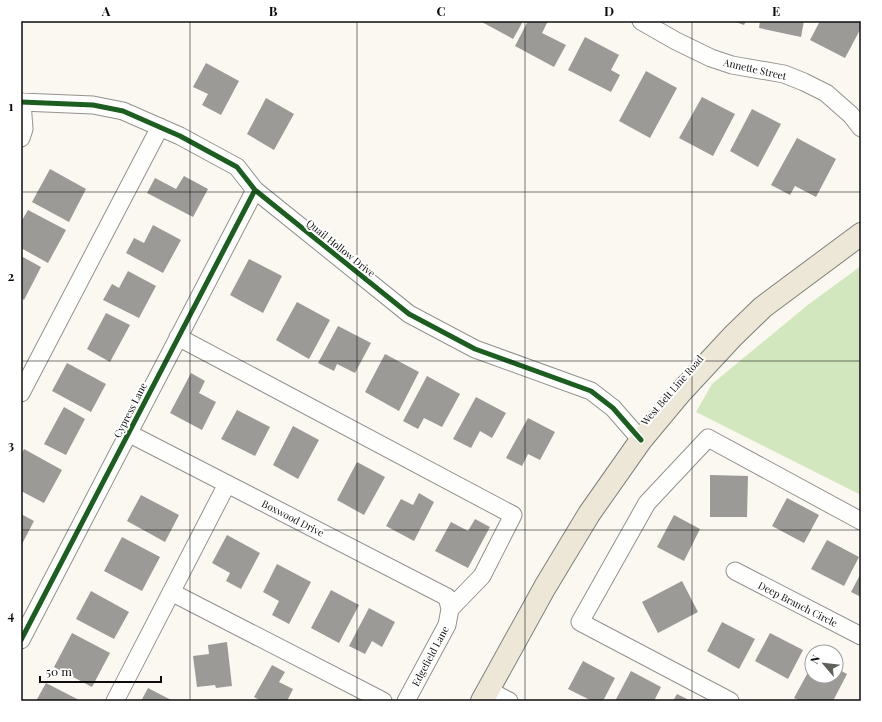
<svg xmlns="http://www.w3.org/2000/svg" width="882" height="722" viewBox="0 0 882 722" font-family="'Playfair Display',serif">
<rect width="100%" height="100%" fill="#faf8f0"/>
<path fill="#d2e7be" d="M861,266V495L696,412L712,384L809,304Z"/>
<path fill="#9c9a96" d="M480,21H520L522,23L513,39Z
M528,21H548L542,33L566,45L554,67L515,46Z
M733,21H746L744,25Z
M760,21H804L801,37L759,28Z
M820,21H861V28L845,58L810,40Z
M585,37L619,55L611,70L620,75L611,92L568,70Z
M206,63L239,81L221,115L202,105L208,94L193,87Z
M646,71L677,88L650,138L619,121Z
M702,97L735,114L713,156L679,138Z
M266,98L294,114L274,150L247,134Z
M752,109L781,124L758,167L730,151Z
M797,138L836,159L816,197L795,186L790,195L771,185Z
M50,169L86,189L69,222L32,202Z
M184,176L208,189L193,217L147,193L155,178L176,189Z
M28,210L66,230L48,263L21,248V222Z
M153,225L181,240L163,273L126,253L134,238L144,243Z
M21,256L41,267L24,300L21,298Z
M249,259L282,276L263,313L230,295Z
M128,271L156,286L139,318L103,300L112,284L119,288Z
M297,302L330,320L309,359L276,340Z
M106,313L130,325L110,362L87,349Z
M338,326L371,343L355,373L337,364L334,371L318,363Z
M385,354L419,372L399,411L365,392Z
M67,363L106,384L91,412L52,391Z
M191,373L205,381L199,393L216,402L202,430L170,413Z
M427,376L460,394L442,427L424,418L418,429L403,421Z
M476,397L506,413L492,438L480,431L471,448L453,439Z
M64,407L85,419L66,455L44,444Z
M237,410L270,427L255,456L221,439Z
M528,418L555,432L540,460L528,454L522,466L506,458Z
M293,426L319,440L298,479L273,465Z
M24,449L62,470L44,503L21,491V455Z
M357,462L385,477L364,515L337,500Z
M710,475L748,476L747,517H710Z
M419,493L434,502L414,541L386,526L401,499L413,505Z
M141,495L179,515L165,542L127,521Z
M787,498L819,515L804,543L772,526Z
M21,514L34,521L21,546Z
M674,515L700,529L684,561L657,547Z
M475,519L490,527L468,568L435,551L451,522L468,531Z
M227,535L260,553L241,589L226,581L230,573L212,563Z
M122,537L160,557L142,591L104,571Z
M827,540L859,557L844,586L811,569Z
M277,564L311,582L289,624L272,615L279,601L263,592Z
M861,573V597L851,592Z
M682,581L698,612L658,633L642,602Z
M331,590L359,605L339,643L311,628Z
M91,591L129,612L114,639L76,619Z
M369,608L395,622L382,647L372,641L365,654L349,646Z
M722,622L755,639L739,669L707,651Z
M72,633L110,653L92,687L54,667Z
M770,633L803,650L788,679L755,661Z
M227,642L232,686L216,688L215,685L197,687L193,656L209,654L208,645Z
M583,661L615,678L603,701H592L568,689Z
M272,665L285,672L279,682L293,689L287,701H261L254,697Z
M812,665V676H836V668L847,674L833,701H800L794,698Z
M631,671L661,687L654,701H615Z
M46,683L81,701H36Z
M148,688L173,701H141Z
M677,694L691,701H673Z"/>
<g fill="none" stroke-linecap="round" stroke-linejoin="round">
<defs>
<path id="minor" d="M641,21L676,41L711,58L732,65L784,74L804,82L826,93L851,115L861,128
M21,102L93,105L123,111L180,136L237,167L255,190L409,314L475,349L591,391L613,408L641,440
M21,138L24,129L22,102
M178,337L513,515L482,576L450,609
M21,393L160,127
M128,433L447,597L450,609L447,625L406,701
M735,571L861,636
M171,592L383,701
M21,640L255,190
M488,690L509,701
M115,701L227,484
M730,701L580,622L647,503L708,438L861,521"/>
<path id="major" d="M482,701L545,587L589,514L641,440L681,392L733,336L763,307L861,234"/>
</defs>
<use href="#minor" stroke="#93928f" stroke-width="19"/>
<use href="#major" stroke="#80807c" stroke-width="24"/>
<use href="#minor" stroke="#fefefd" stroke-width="17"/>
<use href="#major" stroke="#ece7d7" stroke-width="22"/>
<defs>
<path id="cycleway" d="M21,102L93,105L123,111L180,136L237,167L255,190L409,314L475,349L591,391L613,408L641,440
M21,640L255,190"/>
</defs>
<use href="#cycleway" stroke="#fff" stroke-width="8"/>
<use href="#cycleway" stroke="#1b5e20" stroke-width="5"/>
</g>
<path fill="none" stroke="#0c0c0c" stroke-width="1" stroke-opacity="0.55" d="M190,21V701M357,21V701M525,21V701M692,21V701M21,192H861M21,361H861M21,530H861"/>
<g text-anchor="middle" stroke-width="4" stroke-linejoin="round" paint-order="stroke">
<g font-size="10" fill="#0c0c0c" stroke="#fff">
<text transform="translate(755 69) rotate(13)" y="4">Annette Street</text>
<text transform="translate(341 248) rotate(39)" y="4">Quail Hollow Drive</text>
<text transform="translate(672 390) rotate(-49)" y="4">West Belt Line Road</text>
<text transform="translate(130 410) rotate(-63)" y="4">Cypress Lane</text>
<text transform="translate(293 518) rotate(27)" y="4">Boxwood Drive</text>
<text transform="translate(798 604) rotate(27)" y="4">Deep Branch Circle</text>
<text transform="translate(430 656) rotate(-62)" y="4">Edgefield Lane</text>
</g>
</g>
<rect width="882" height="722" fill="none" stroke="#ffffff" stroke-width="44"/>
<g transform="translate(824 664) rotate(298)"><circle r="19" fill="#ffffff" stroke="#9e9e9e"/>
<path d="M0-3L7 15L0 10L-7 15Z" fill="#5f5f5c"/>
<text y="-6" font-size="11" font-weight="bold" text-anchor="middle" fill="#0c0c0c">N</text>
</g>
<path d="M40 676v6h121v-6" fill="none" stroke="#0c0c0c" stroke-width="2"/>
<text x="46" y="676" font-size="12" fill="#0c0c0c" stroke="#ffffff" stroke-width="3" paint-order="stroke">50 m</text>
<rect x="22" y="22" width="838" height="678" fill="none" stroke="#0c0c0c" stroke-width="1.5"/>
<g font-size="13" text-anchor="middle" font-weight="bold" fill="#0c0c0c">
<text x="106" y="16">A</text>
<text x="273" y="16">B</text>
<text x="441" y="16">C</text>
<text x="609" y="16">D</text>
<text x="776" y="16">E</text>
<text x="11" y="111">1</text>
<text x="11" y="281">2</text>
<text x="11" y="450">3</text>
<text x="11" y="620">4</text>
</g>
</svg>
